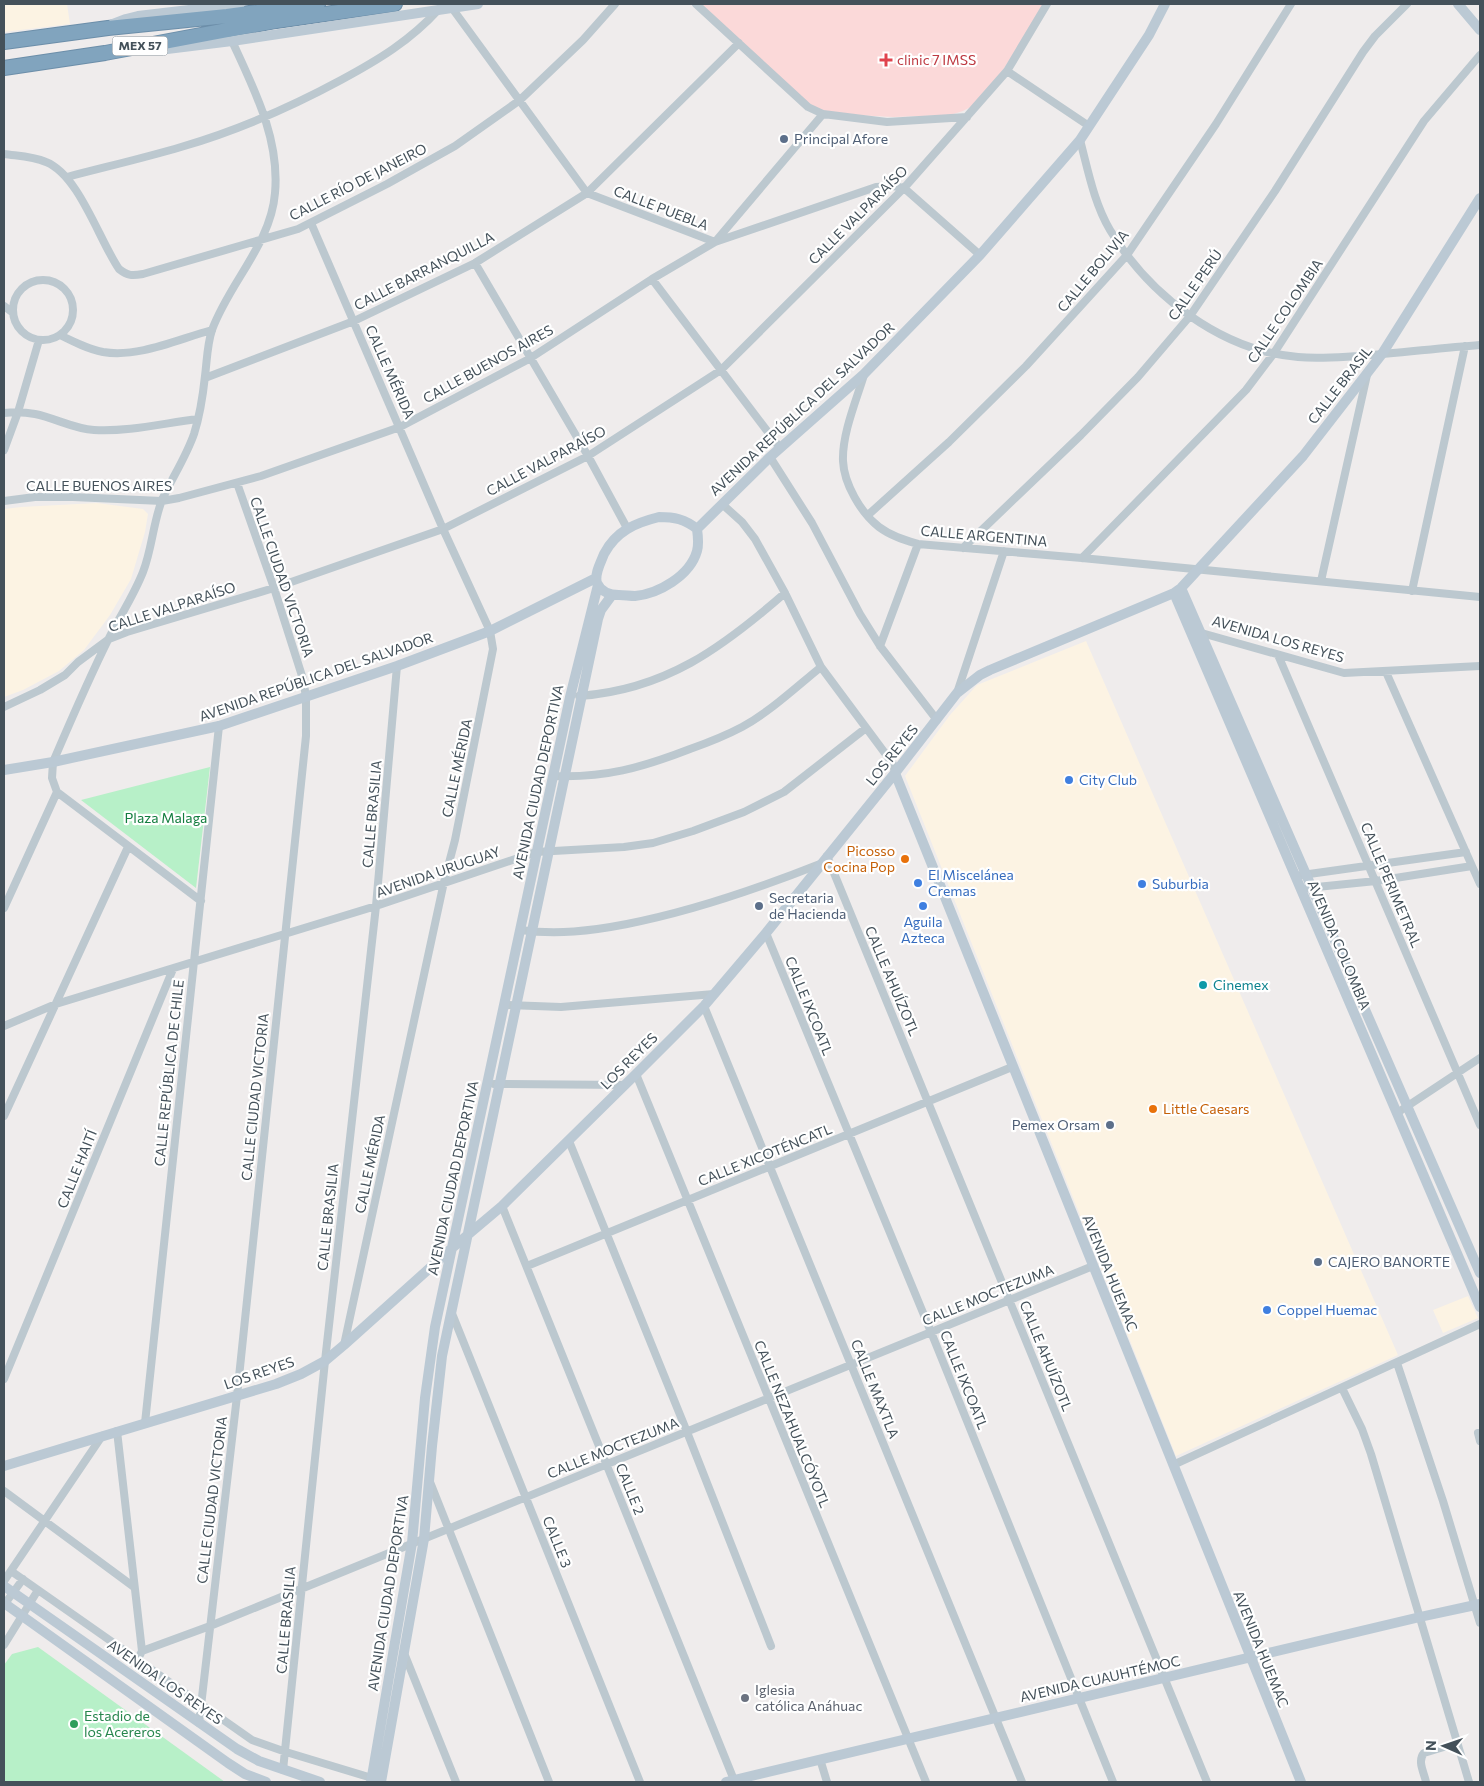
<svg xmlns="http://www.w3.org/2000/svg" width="1484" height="1786" viewBox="0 0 1484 1786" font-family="Commissioner,sans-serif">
<rect width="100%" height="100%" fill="#efecec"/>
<path fill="#fcf3e3" d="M4,4H67L70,24L4,32Z
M97,503L143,509L148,514L145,532L131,579L110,615L84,650L59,671L23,690L4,697V509L21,507Z
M1086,641L1398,1355L1176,1456L905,776L950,715L977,685Z
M1468,1296L1478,1318L1443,1333L1433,1310Z"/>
<path fill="#fbd9d9" d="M701,4H1045L1003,70L976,104L963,111L950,115L893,117L856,115L824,111L815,108L800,96Z"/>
<path fill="#b7f0c8" d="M210,767L196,888L81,800Z
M38,1647L225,1782H4V1665L12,1654Z"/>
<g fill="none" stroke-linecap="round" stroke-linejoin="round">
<defs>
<path id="highway" d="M4,42L108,28L227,16L318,4
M4,68L105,53L276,21L395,4"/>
</defs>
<use href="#highway" stroke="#6c8ea9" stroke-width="16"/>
<path stroke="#bcc8cf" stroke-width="8" d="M696,4L808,107L823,114L887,122L967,117
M452,8L587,193L715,242L876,187L893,186L904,188L980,255
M1007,71L1089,126
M1080,140C1088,170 1094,203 1110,230C1149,295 1221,351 1298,357C1319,359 1339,357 1359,356C1400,353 1440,348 1480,345
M4,154C17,156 32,156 46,162C79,175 99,240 119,269C128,276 132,276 143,274L298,229L387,184L455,146L520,100L583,40L615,4
M67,177C105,167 144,158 181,147C236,131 291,107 341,80C378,60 410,41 439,9
M311,223L443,529L490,631L493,649L455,840L444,882L344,1345
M475,263L588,456L627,528
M652,279L780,448
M13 310a30 30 0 1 1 60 0a30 30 0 1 1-60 0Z
M4,306L12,312
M60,335C74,342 88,349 103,352C139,358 178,339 212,330
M864,375C856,401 842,434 843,461C844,484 861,513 879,527C891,536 905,540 918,544L1082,558L1480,597
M205,378L354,321L475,263L587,193L739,43
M4,413C14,412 24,412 35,414C55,418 74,429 94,430C129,432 164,423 198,419
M4,450L18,412L39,340
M770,457L812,523L860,614L880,646L937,720
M4,501L35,497H73L162,501L179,498L261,476L400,427L529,359L652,279L715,242L823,114
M722,504L742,522L755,539L785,593L821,667L893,764L895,773
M868,515L949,442L1026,366L1127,255L1216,124L1291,4
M963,548L1081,435L1138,377L1190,316L1275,191L1363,52L1375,36L1407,4
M1082,558L1246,390L1274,353L1424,121L1480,55
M1321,581L1367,375
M1412,591L1465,346
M1198,632L1344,673L1480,666
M880,646L918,544
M1278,655L1480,1125
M1386,672L1480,884
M957,693L1004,551
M579,696C665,690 722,648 785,593
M4,707L40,690L65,675L78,662L109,639L127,632L274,588L443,529L588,456L721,370L904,188L1007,71L1047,4
M553,776C605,778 641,768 690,749C707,743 725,736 742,727C771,711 795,688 821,667
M827,856L1207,1782
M1295,876L1466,852
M1307,888L1376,881L1472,866
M201,901L57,792L52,778L53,762C71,720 89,678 109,638C120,616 134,595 143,572C152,549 153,523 162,500C172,478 186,457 194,434C200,415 203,395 205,376C207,361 207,345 212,330C229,283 271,244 275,193C280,139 254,89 232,41
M4,908L57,792
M520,930C557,935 591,931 627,924C694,911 757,889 820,864
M766,933L931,1332L1113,1782
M505,1005L561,1007L714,994
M704,1006L1022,1782
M4,1026L56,1004L376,906L536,852L624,847L653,843L693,831L744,812L784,792L866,728
M636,1074L926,1782
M494,1084L625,1085
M1397,1113L1480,1058
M4,1116L128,847
M569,1141L687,1432L771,1646
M502,1206L734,1780
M527,1266L1012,1067
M451,1311L640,1782
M1397,1363L1443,1501L1480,1623
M4,1379L173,969
M1342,1388L1362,1429L1371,1454L1469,1782
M145,1423L219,726
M117,1431L142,1651L140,1655
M1478,1433L1480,1441
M1173,1465L1480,1324
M430,1482L549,1782
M4,1491L134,1587
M11,1571L252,1740L286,1752L372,1778
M4,1581L102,1436
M4,1605L23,1579
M4,1645L38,1590
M142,1651L210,1626L1093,1266
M404,1653L456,1782
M199,1723L237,1396L306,736V697L303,679L274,588L237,483
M820,1759L827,1782
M283,1770L325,1361L376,906L397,666
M1426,1782C1424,1772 1417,1761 1424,1753L1457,1743"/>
<path stroke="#bbc9d4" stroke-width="10" d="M1458,4L1480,30
M113,24L126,19L138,16L240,4
M151,51L232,41L478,4
M659,517C674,517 685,519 697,529C698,536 699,544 697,551C690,576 658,594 635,596C630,596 624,595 619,595C611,595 601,592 597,583C594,574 601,562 604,554C616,531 635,523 659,517Z
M697,529L770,457L864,374L980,255L1080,140L1149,35L1165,4
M1181,588L1480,1273
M1174,593L1480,1307
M4,770L53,762L219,726L397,666L490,631L596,578
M895,773L1301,1782
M4,1466L276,1384L301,1374L325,1361L344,1345L451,1249L502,1206L636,1074L704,1006L766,933L895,773L957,693L980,675L990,670L1174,593L1181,588L1303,456L1382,354L1480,198
M4,1586L237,1749L259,1761L320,1782
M4,1603L228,1763L245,1774L266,1782
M371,1782L412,1543L425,1398L435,1327L570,697L598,585
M381,1782L424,1539L432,1446L442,1356L598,619L601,610L612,595
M726,1782L1420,1617L1480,1604"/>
<use href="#highway" stroke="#81a4be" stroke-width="14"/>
</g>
<path fill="#e0444e" stroke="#fff" stroke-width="2" d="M883.5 52.5h5v5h5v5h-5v5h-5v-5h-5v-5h5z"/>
<g fill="#5c6f8a" stroke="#fff" stroke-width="2">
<circle cx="784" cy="139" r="5"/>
<circle cx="759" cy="906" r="5"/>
<circle cx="1110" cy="1125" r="5"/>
<circle cx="1318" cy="1262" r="5"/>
</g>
<g fill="#3f7fe0" stroke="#fff" stroke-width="2">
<circle cx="1069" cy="780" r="5"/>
<circle cx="918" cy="883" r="5"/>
<circle cx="1142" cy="884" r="5"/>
<circle cx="923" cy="906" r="5"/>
<circle cx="1267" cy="1310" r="5"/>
</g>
<g fill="#e8710a" stroke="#fff" stroke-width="2">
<circle cx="905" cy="859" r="5"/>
<circle cx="1153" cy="1109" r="5"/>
</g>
<circle fill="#0f9aa8" stroke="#fff" stroke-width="2" cx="1203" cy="985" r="5"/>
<circle fill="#6b7280" stroke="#fff" stroke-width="2" cx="745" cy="1698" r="5"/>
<circle fill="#2e9e5b" stroke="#fff" stroke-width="2" cx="74" cy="1724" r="5"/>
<g text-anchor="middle" stroke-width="4.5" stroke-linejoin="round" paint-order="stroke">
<rect fill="#fff" stroke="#7c858c" stroke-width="1" x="112.5" y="36.5" width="55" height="19" rx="4"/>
<g font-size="12" font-weight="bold" fill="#44515a">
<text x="140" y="50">MEX 57</text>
</g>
<g font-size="14" fill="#be3a42" stroke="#fff" text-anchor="start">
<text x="897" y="65">clinic 7 IMSS</text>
</g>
<g font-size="14" fill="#4e5e75" stroke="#fff" text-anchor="start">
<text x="794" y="144">Principal Afore</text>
<text x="769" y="903">Secretaria<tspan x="769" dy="16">de Hacienda</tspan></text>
<text x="1100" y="1130" text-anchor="end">Pemex Orsam</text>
<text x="1328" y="1267">CAJERO BANORTE</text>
</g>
<g font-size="14" fill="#44515a" stroke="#fff">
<text transform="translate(358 182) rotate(-27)" y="5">CALLE RÍO DE JANEIRO</text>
<text transform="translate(661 208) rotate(21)" y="5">CALLE PUEBLA</text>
<text transform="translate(858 215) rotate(-45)" y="5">CALLE VALPARAÍSO</text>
<text transform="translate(424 271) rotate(-27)" y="5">CALLE BARRANQUILLA</text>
<text transform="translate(1093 271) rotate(-50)" y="5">CALLE BOLIVIA</text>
<text transform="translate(1195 285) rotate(-55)" y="5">CALLE PERÚ</text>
<text transform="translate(1285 311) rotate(-56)" y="5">CALLE COLOMBIA</text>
<text transform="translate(488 364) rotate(-29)" y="5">CALLE BUENOS AIRES</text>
<text transform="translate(390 372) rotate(66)" y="5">CALLE MÉRIDA</text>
<text transform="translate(1340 385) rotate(-52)" y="5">CALLE BRASIL</text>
<text transform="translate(802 409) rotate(-43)" y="5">AVENIDA REPÚBLICA DEL SALVADOR</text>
<text transform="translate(546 461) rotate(-28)" y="5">CALLE VALPARAÍSO</text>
<text x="99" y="491">CALLE BUENOS AIRES</text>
<text transform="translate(984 536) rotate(5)" y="5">CALLE ARGENTINA</text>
<text transform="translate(282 577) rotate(71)" y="5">CALLE CIUDAD VICTORIA</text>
<text transform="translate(172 607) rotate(-18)" y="5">CALLE VALPARAÍSO</text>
<text transform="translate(1278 639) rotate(16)" y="5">AVENIDA LOS REYES</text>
<text transform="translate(316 677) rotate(-19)" y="5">AVENIDA REPÚBLICA DEL SALVADOR</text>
<text transform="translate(892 755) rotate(-51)" y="5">LOS REYES</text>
<text transform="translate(457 768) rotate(-78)" y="5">CALLE MÉRIDA</text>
<text transform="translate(538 782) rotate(-78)" y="5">AVENIDA CIUDAD DEPORTIVA</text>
<text transform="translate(372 814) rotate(-85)" y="5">CALLE BRASILIA</text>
<text transform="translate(438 872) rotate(-19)" y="5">AVENIDA URUGUAY</text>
<text transform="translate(1391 885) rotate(67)" y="5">CALLE PERIMETRAL</text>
<text transform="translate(1339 945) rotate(67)" y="5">AVENIDA COLOMBIA</text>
<text transform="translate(892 981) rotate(67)" y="5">CALLE AHUÍZOTL</text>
<text transform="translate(809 1006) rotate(68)" y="5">CALLE IXCOATL</text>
<text transform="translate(629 1061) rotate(-45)" y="5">LOS REYES</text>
<text transform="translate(169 1073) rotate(-84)" y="5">CALLE REPÚBLICA DE CHILE</text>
<text transform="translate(255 1097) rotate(-84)" y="5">CALLE CIUDAD VICTORIA</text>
<text transform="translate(765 1155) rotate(-22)" y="5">CALLE XICOTÉNCATL</text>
<text transform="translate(370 1164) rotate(-78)" y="5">CALLE MÉRIDA</text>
<text transform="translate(77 1169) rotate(-68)" y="5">CALLE HAITÍ</text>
<text transform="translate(453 1178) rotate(-78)" y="5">AVENIDA CIUDAD DEPORTIVA</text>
<text transform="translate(328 1217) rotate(-84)" y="5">CALLE BRASILIA</text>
<text transform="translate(1110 1273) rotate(68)" y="5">AVENIDA HUEMAC</text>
<text transform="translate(988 1295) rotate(-22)" y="5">CALLE MOCTEZUMA</text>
<text transform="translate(1046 1356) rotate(68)" y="5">CALLE AHUÍZOTL</text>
<text transform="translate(259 1373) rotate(-19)" y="5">LOS REYES</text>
<text transform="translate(964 1380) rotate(68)" y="5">CALLE IXCOATL</text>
<text transform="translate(875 1389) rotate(68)" y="5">CALLE MAXTLA</text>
<text transform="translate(792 1424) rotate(68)" y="5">CALLE NEZAHUALCÓYOTL</text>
<text transform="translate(613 1448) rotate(-22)" y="5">CALLE MOCTEZUMA</text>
<text transform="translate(630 1489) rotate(68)" y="5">CALLE 2</text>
<text transform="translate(212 1500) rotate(-83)" y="5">CALLE CIUDAD VICTORIA</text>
<text transform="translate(557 1542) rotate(68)" y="5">CALLE 3</text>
<text transform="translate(388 1593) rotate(-81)" y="5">AVENIDA CIUDAD DEPORTIVA</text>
<text transform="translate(286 1620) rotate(-85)" y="5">CALLE BRASILIA</text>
<text transform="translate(1261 1649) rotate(68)" y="5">AVENIDA HUEMAC</text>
<text transform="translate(1100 1679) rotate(-13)" y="5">AVENIDA CUAUHTÉMOC</text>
<text transform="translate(165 1682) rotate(35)" y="5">AVENIDA LOS REYES</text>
</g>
<g font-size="14" fill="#366cbe" stroke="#fff" text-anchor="start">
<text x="1079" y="785">City Club</text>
<text x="928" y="880">El Miscelánea<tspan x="928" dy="16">Cremas</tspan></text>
<text x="1152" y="889">Suburbia</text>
<text x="923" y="927" text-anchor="middle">Aguila<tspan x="923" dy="16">Azteca</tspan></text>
<text x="1277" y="1315">Coppel Huemac</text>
</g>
<g font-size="14" fill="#137d3f" stroke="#fff">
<text x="166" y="823">Plaza Malaga</text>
</g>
<g font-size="14" fill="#c56008" stroke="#fff" text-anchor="end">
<text x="895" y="856">Picosso<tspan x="895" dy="16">Cocina Pop</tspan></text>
<text x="1163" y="1114" text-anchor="start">Little Caesars</text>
</g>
<g font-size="14" fill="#0d838f" stroke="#fff" text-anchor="start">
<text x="1213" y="990">Cinemex</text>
</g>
<g font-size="14" fill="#5b616d" stroke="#fff" text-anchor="start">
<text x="755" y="1695">Iglesia<tspan x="755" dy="16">católica Anáhuac</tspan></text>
</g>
<g font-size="14" fill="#27864d" stroke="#fff" text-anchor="start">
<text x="84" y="1721">Estadio de<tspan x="84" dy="16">los Acereros</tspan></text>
</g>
</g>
<rect width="1484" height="1786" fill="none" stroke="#44515a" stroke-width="10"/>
<g transform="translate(1444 1746) rotate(272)" stroke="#ffffff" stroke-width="4" paint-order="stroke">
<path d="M0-4L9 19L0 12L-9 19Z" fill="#44515a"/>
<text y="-8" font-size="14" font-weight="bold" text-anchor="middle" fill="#44515a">N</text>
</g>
</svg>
